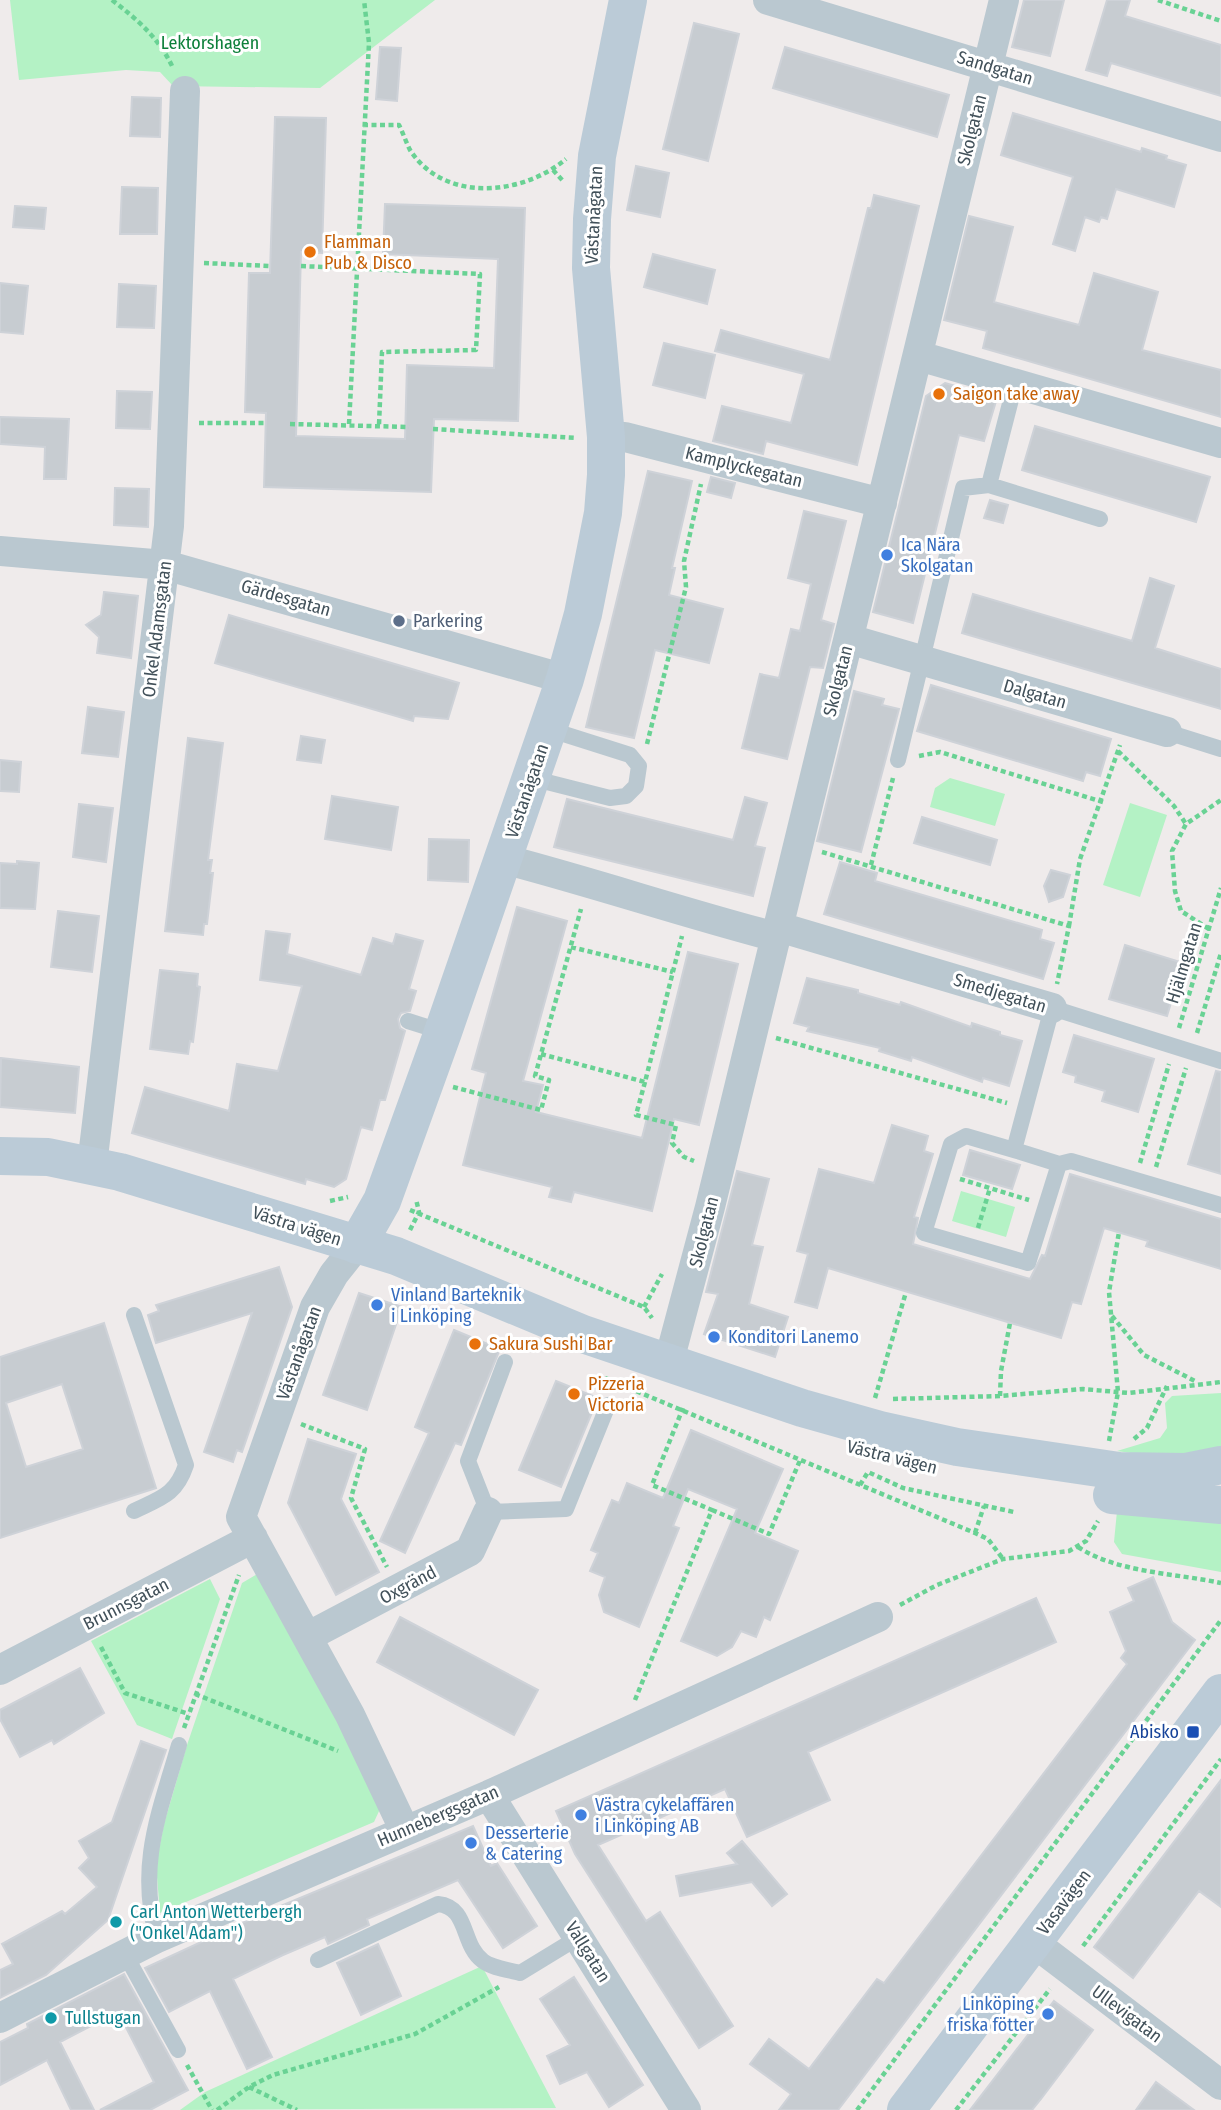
<svg xmlns="http://www.w3.org/2000/svg" width="1221" height="2110" viewBox="0 0 1221 2110" font-family="'Fira Sans Condensed',sans-serif">
<rect width="100%" height="100%" fill="#efebeb"/>
<path fill="#b4f2c5" d="M10,0H435L320,88L173,86L160,72L126,70L19,80Z
M950,778L1005,794L995,826L930,807L935,788Z
M1130,803L1167,815L1140,897L1103,885Z
M961,1191L1015,1207L1006,1237L952,1221Z
M1221,1393V1454L1178,1460L1117,1451L1160,1438L1167,1428L1165,1403L1172,1396Z
M1117,1511L1221,1520V1572L1122,1554L1114,1542Z
M259,1573L338,1716L380,1809L374,1822L160,1913L156,1865L164,1824L187,1745L242,1583Z
M210,1579L220,1599L172,1739L137,1725L91,1641Z
M482,1966L556,2108L180,2110L205,2092Z"/>
<path fill="#c7ccd1" stroke="#ced2d8" stroke-width="2" fill-rule="evenodd" d="M1024,0H1064L1050,56L1012,47Z
M1107,0H1130L1125,16L1221,45V96L1111,63L1107,76L1086,70Z
M694,23L739,34L708,161L663,149Z
M380,47L401,48L397,101L376,99Z
M785,47L949,95L937,137L773,88Z
M132,97L161,98L160,137L130,136Z
M1013,113L1141,152L1142,148L1167,156L1166,159L1186,165L1174,207L1116,189L1107,219L1101,217L1099,222L1085,217L1075,251L1053,244L1073,177L1001,155Z
M275,117L326,118L322,253L301,252L296,436L405,439L407,365L494,368L498,259L383,254L385,204L525,208L518,421L434,419L431,492L264,487L266,413L245,412L249,273H270Z
M636,166L669,173L660,217L627,210Z
M122,187L158,188L157,234H120Z
M874,195L919,206L857,465L766,441L763,454L713,441L722,406L791,423L804,374L715,351L721,330L830,360L868,208H871Z
M15,206L46,208L44,229L13,227Z
M969,216L1013,227L994,302L1079,325L1094,273L1158,292L1142,350L1221,370V417L983,348L987,331L944,320Z
M653,254L715,270L707,304L644,287Z
M0,283L28,286L23,334L0,332Z
M119,284L156,286L154,328L117,327Z
M664,343L715,355L705,398L653,385Z
M945,383L997,398L984,441L959,435L913,623L873,612L926,396Z
M117,391L152,392L150,429L116,428Z
M0,417L69,419L66,479H44L45,447L0,444Z
M1035,426L1210,477L1196,522L1022,470Z
M648,471L692,481L672,568H675L669,595L723,609L709,663L655,650L634,738L586,727Z
M711,477L735,483L731,498L707,492Z
M115,488L149,489L148,527L114,525Z
M990,500L1008,505L1003,523L984,518Z
M804,511L846,521L821,620L834,624L823,668L810,667L787,759L742,748L760,674L779,678L791,629L800,631L811,584L788,578Z
M1150,578L1174,586L1155,648L1221,669V709L962,633L973,594L1132,641Z
M104,592L138,596L131,658L97,653L99,637L86,625L101,615Z
M229,615L459,683L448,719L414,716L413,721L215,663Z
M931,685L1111,739L1100,776L1086,772L1083,781L917,731Z
M854,691L884,699L882,705L899,709L861,852L817,841Z
M88,707L124,712L118,757L82,753Z
M301,736L325,740L321,763L297,760Z
M188,738L223,743L208,860H212L210,873H213L207,924H204L203,935L165,931Z
M0,760L21,762L19,792L0,791Z
M332,796L398,807L391,850L325,839Z
M745,797L767,803L755,846L765,848L753,896L554,847L567,799L733,840Z
M79,804L113,808L106,862L73,857Z
M922,817L997,840L990,865L914,843Z
M429,839L469,840L468,882L428,880Z
M17,861L39,863L35,909L0,908V863L17,864Z
M840,862L877,873L875,881L1042,930L1040,939L1054,943L1043,979L824,914Z
M1051,870L1070,875L1063,897L1049,902L1044,886Z
M517,907L567,921L523,1081L543,1085L536,1112L642,1138L688,952L738,964L699,1125L674,1119L652,1211L574,1192L571,1202L549,1197L552,1187L463,1165L486,1073L472,1069Z
M58,911L99,916L92,972L51,967Z
M266,931L290,934L287,954L361,975L373,938L393,944L396,934L423,941L409,989L416,991L410,1011L401,1013L398,1019L400,1028L405,1031L385,1100H380L372,1130L361,1127L346,1179L334,1187L306,1179L305,1184L132,1133L145,1087L229,1111L237,1064L278,1071L302,986L260,980Z
M1125,945L1183,963L1167,1016L1109,999Z
M160,970L198,974L197,986L200,987L193,1042L190,1041L188,1054L150,1049Z
M807,978L858,990V993L900,1005L901,1002L971,1027L972,1023L1000,1032V1035L1022,1041L1009,1086L983,1078L982,1082L912,1057L911,1061L879,1051L880,1048L807,1031L809,1027L794,1023Z
M1074,1035L1154,1059L1138,1112L1102,1101L1105,1091L1075,1082L1076,1076L1063,1072Z
M1,1058L79,1067L75,1113L0,1107Z
M1216,1071L1221,1072V1174L1188,1164Z
M892,1125L928,1136L924,1151L933,1154L914,1217L918,1218L913,1244L1030,1279L1042,1255L1045,1256L1070,1174L1221,1219V1269L1146,1246L1148,1241L1104,1228L1081,1304L1072,1302L1061,1338L828,1268L817,1308L795,1302L808,1254L797,1251L819,1169L874,1183Z
M970,1150L1020,1165L1012,1189L963,1175Z
M737,1171L769,1179L752,1245L763,1247L749,1304L788,1317L775,1357L704,1334L718,1294L706,1292Z
M279,1267L292,1307L242,1452L237,1450L233,1462L204,1452L252,1313L156,1343L148,1315L159,1311L156,1305Z
M359,1293L402,1307L367,1410L323,1395Z
M104,1323L156,1488L0,1538V1357ZM62,1384L83,1449L26,1467L6,1403Z
M454,1330L500,1349L461,1445L455,1443L405,1553L380,1541L429,1433L415,1427Z
M556,1381L598,1398L561,1487L519,1470Z
M691,1430L783,1469L755,1533L798,1551L770,1620L764,1617L756,1637L741,1631L732,1647L717,1656L681,1641L737,1509L688,1489L673,1526L679,1528L639,1627L604,1612L599,1595L605,1577L590,1571L598,1553L591,1550L612,1500L619,1503L627,1483L663,1498Z
M308,1439L356,1454L341,1499L379,1572L336,1595L288,1503Z
M1153,1577L1172,1622L1195,1640L838,2110H779L791,2094L750,2064L769,2039L809,2069L877,1979L884,1983L1127,1664L1121,1658L1126,1651L1110,1612L1134,1601L1128,1588Z
M1036,1598L1056,1642L808,1752L830,1800L747,1837L725,1789L598,1845L646,1921L660,1912L733,2026L699,2048L575,1854L556,1811Z
M400,1617L538,1690L514,1735L377,1662Z
M80,1668L104,1713L54,1744L52,1740L20,1757L0,1719V1710Z
M141,1741L166,1750L108,1920L46,1975L0,1998V1970L13,1964L2,1944L62,1911L65,1914L97,1887L79,1868L89,1858L79,1841L112,1822Z
M1221,1780V1907L1199,1891L1133,1978L1094,1947Z
M473,1826L491,1866L497,1863L537,1926L503,1948L458,1880L367,1919L369,1925L328,1944L325,1937L283,1955L233,1979L272,2057L247,2069L210,1991L169,2012L145,1968L264,1913Z
M742,1841L787,1894L772,1906L752,1882L680,1896L676,1876L737,1864L727,1853Z
M378,1944L401,1996L361,2015L337,1963Z
M124,1974L188,2090L150,2110H100L154,2082L118,2012L60,2042L94,2110H71L47,2060L0,2085V2042L28,2028L27,2024Z
M574,1977L643,2085L609,2107L587,2072L560,2084L547,2056L570,2045L540,1999Z
M1054,2001L1093,2030L1041,2099L1032,2110H970Z
M1156,2082L1194,2110H1136Z"/>
<g fill="none" stroke-linecap="round" stroke-linejoin="round">
<path stroke="#69d294" stroke-width="4.5" stroke-dasharray="5 3.5" stroke-linecap="butt" d="M112,0C138,20 159,38 173,68
M1158,0L1221,21
M363,125H399C403,133 406,142 410,150C445,204 523,195 566,159
M553,170L564,182
M204,263L270,266
M301,266L480,274L476,350L382,352L379,425
M199,423H266
M290,424L409,427
M349,424L369,43L364,0
M433,429L576,438
M647,744L686,587L684,561L701,484
M1118,751L1174,806L1186,824
M919,756L940,752L1103,802
M822,852L1069,926L1057,984
M871,865L893,778
M1069,926L1080,859L1120,745
M1209,929L1181,911L1175,891L1172,851L1186,824L1221,800
M571,947L673,972
M1179,1028L1221,888
M1197,1033L1221,953
M776,1038L1007,1103
M541,1054L645,1082L682,936
M645,1082L636,1115L676,1125L672,1143L684,1157L694,1161
M453,1087L541,1110L549,1080L535,1076L581,909
M1140,1163L1169,1064
M1156,1167L1186,1068
M960,1179L1029,1200
M330,1201L348,1197
M410,1210L644,1307L652,1318
M978,1228L990,1188
M410,1230L419,1212L416,1199
M644,1307L662,1274
M1112,1316L1144,1355L1197,1382
M605,1378L975,1533L988,1539L1003,1559
M1000,1396L1001,1371L1010,1323
M875,1398L906,1292
M893,1399L1000,1396L1083,1389L1129,1393L1221,1382
M301,1424L365,1449L351,1498L387,1567
M1134,1439L1147,1428L1167,1386
M1109,1441L1118,1392L1109,1292L1119,1232
M860,1485L868,1472L903,1488L1014,1512
M712,1510L769,1534L801,1458
M975,1533L984,1506
M1078,1547C1118,1573 1175,1573 1221,1583
M900,1605L937,1585L1003,1559L1069,1551L1086,1541L1098,1521
M101,1647L125,1693L189,1714
M195,1694L338,1751
M635,1700L712,1510L652,1485L683,1408
M184,1728L239,1575
M1083,1946L1221,1759
M187,2065L212,2110
M249,2087L297,2110
M217,2110L249,2087L273,2075L415,2034L499,1987
M857,2110L1221,1620
M956,2110L1050,1989"/>
<path stroke="#bac8d0" stroke-width="16" d="M989,485L1015,384
M1167,732L1221,749
M898,760L963,488L989,485L1100,519
M531,778L610,798L626,796L636,786L639,766L630,755L548,729
M408,1021L443,1032
M1221,1061L1052,1008L1014,1150L1059,1164L1071,1161L1221,1205
M1014,1150L966,1136L951,1144L924,1233L1028,1263L1059,1164
M134,1315L186,1465C176,1495 161,1498 134,1511
M505,1362L468,1461L488,1512L566,1509L608,1405
M157,1938C137,1865 159,1814 179,1745
M125,1954L178,2050
M318,1960L438,1904C469,1907 461,1945 483,1961C492,1968 509,1970 520,1973L579,1937"/>
<path stroke="#bac8d0" stroke-width="30" d="M768,0L1221,137
M919,356L1221,443
M606,437H625L882,503
M0,551L165,565L565,679
M849,639L1167,732
M503,859C595,883 684,913 776,937
M779,927L1052,1008
M92,1165L169,526L185,91
M357,1245L334,1274L315,1307L241,1517L350,1715L405,1831
M669,1361L710,1207L1004,0
M307,1637L470,1551L488,1512
M0,1670L253,1538
M489,1795L686,2110
M1033,1942L1221,2085
M0,2018L157,1938L489,1795L878,1617"/>
<path stroke="#bbcbd7" stroke-width="38" d="M0,1156L48,1157L120,1172L396,1256L583,1334L802,1408L880,1430L957,1447L1119,1471L1186,1472L1221,1465
M357,1245L382,1201L443,1032L565,679L583,614L603,513L606,475V437L591,268L592,219L597,156L628,0
M1112,1495L1221,1505
M906,2110L1221,1693"/>
</g>
<g fill="#e8710a" stroke="#fff" stroke-width="2.5">
<circle cx="310" cy="252" r="7"/>
<circle cx="939" cy="394" r="7"/>
<circle cx="475" cy="1344" r="7"/>
<circle cx="574" cy="1394" r="7"/>
</g>
<g fill="#3f7fe0" stroke="#fff" stroke-width="2.5">
<circle cx="887" cy="555" r="7"/>
<circle cx="377" cy="1305" r="7"/>
<circle cx="714" cy="1337" r="7"/>
<circle cx="581" cy="1815" r="7"/>
<circle cx="471" cy="1843" r="7"/>
<circle cx="1048" cy="2014" r="7"/>
</g>
<circle fill="#5c6f8a" stroke="#fff" stroke-width="2.5" cx="399" cy="621" r="7"/>
<rect fill="#1a4fb4" stroke="#fff" stroke-width="2.5" x="1186" y="1725" width="14" height="14" rx="3.5"/>
<g fill="#0f9aa8" stroke="#fff" stroke-width="2.5">
<circle cx="116" cy="1922" r="7"/>
<circle cx="51" cy="2018" r="7"/>
</g>
<g text-anchor="middle" stroke-width="6" stroke-linejoin="round" paint-order="stroke">
<g font-size="18" fill="#0e803b" stroke="#fff">
<text x="210" y="49">Lektorshagen</text>
</g>
<g font-size="18" fill="#42515a" stroke="#fff">
<text transform="translate(995 68) rotate(17)" y="6">Sandgatan</text>
<text transform="translate(972 130) rotate(-76)" y="6">Skolgatan</text>
<text transform="translate(594 215) rotate(-87)" y="6">Västanågatan</text>
<text transform="translate(744 467) rotate(14)" y="6">Kamplyckegatan</text>
<text transform="translate(286 598) rotate(16)" y="6">Gärdesgatan</text>
<text transform="translate(157 629) rotate(-83)" y="6">Onkel Adamsgatan</text>
<text transform="translate(838 681) rotate(-76)" y="6">Skolgatan</text>
<text transform="translate(1035 694) rotate(16)" y="6">Dalgatan</text>
<text transform="translate(527 791) rotate(-71)" y="6">Västanågatan</text>
<text transform="translate(1184 963) rotate(-73)" y="6">Hjälmgatan</text>
<text transform="translate(1000 993) rotate(17)" y="6">Smedjegatan</text>
<text transform="translate(297 1226) rotate(18)" y="6">Västra vägen</text>
<text transform="translate(704 1232) rotate(-76)" y="6">Skolgatan</text>
<text transform="translate(299 1353) rotate(-70)" y="6">Västanågatan</text>
<text transform="translate(892 1457) rotate(14)" y="6">Västra vägen</text>
<text transform="translate(408 1585) rotate(-28)" y="6">Oxgränd</text>
<text transform="translate(126 1604) rotate(-27)" y="6">Brunnsgatan</text>
<text transform="translate(438 1816) rotate(-23)" y="6">Hunnebergsgatan</text>
<text transform="translate(1064 1902) rotate(-53)" y="6">Vasavägen</text>
<text transform="translate(588 1952) rotate(58)" y="6">Vallgatan</text>
<text transform="translate(1127 2014) rotate(37)" y="6">Ullevigatan</text>
</g>
<g font-size="18" fill="#c56008" stroke="#fff" text-anchor="start">
<text x="324" y="248">Flamman<tspan x="324" dy="21">Pub &amp; Disco</tspan></text>
<text x="953" y="400">Saigon take away</text>
<text x="489" y="1350">Sakura Sushi Bar</text>
<text x="588" y="1390">Pizzeria<tspan x="588" dy="21">Victoria</tspan></text>
</g>
<g font-size="18" fill="#366cbe" stroke="#fff" text-anchor="start">
<text x="901" y="551">Ica Nära<tspan x="901" dy="21">Skolgatan</tspan></text>
<text x="391" y="1301">Vinland Barteknik<tspan x="391" dy="21">i Linköping</tspan></text>
<text x="728" y="1343">Konditori Lanemo</text>
<text x="595" y="1811">Västra cykelaffären<tspan x="595" dy="21">i Linköping AB</tspan></text>
<text x="485" y="1839">Desserterie<tspan x="485" dy="21">&amp; Catering</tspan></text>
<text x="1034" y="2010" text-anchor="end">Linköping<tspan x="1034" dy="21">friska fötter</tspan></text>
</g>
<g font-size="18" fill="#4e5e75" stroke="#fff" text-anchor="start">
<text x="413" y="627">Parkering</text>
</g>
<g font-size="18" fill="#164399" stroke="#fff" text-anchor="end">
<text x="1179" y="1738">Abisko</text>
</g>
<g font-size="18" fill="#0d838f" stroke="#fff" text-anchor="start">
<text x="130" y="1918">Carl Anton Wetterbergh<tspan x="130" dy="21">("Onkel Adam")</tspan></text>
<text x="65" y="2024">Tullstugan</text>
</g>
</g>
</svg>
